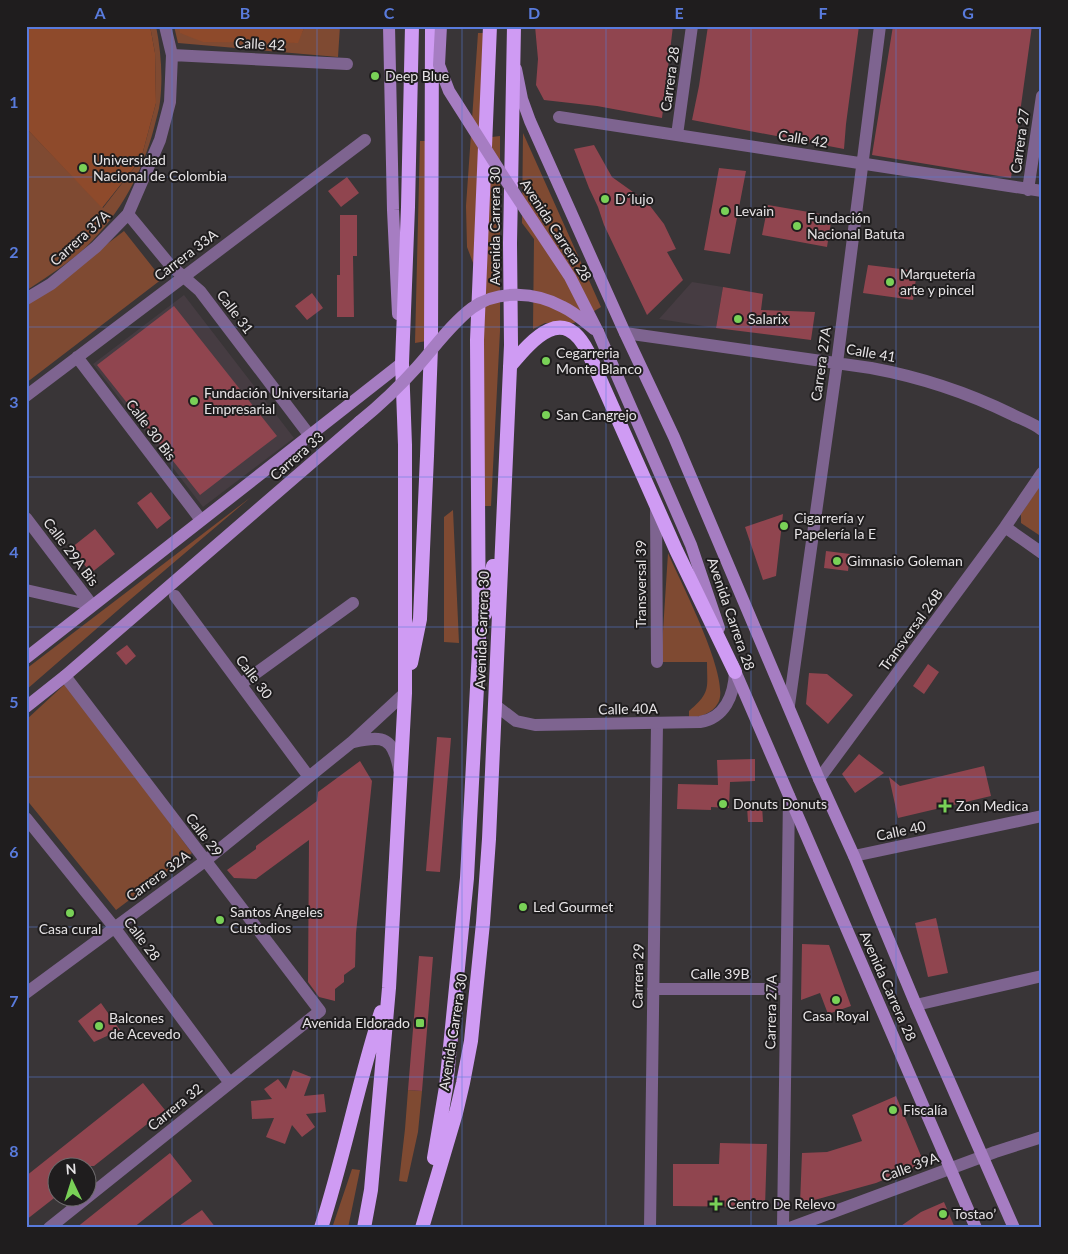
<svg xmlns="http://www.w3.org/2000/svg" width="1068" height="1254" viewBox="0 0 1068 1254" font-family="Lato,sans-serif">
<rect width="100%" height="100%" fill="#393537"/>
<path fill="#463c42" d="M692,282L723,287L716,328L659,319Z
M184,295L294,438L203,507L93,364Z"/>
<path fill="#7f4a32" d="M150,26H156C161,51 163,77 160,102C159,111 156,119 154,128C142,173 121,213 87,246C72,261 45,278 26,291V128L103,208L141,159L156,103L155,53Z
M174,26H179L181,33L297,43L305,26H340L338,57L178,43Z
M478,33H485L475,268L467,247L466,206Z
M523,133L601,307L574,323H545L533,329L534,239L522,223Z
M500,136V331L491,506H484L481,375L492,137Z
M420,141H426L427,341L415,343Z
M124,231L162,279L26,383V306Z
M1042,483V537L1021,523V514Z
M251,497L125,604L26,690V669Z
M453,510L459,643L444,642V517Z
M668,553C679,579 732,680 718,703C712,714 701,716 689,719V711C711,692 707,689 707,662H661Z
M66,683L192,853L116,910L26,799V720Z
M408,1090L422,1091L418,1132L407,1182L399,1181L405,1129Z
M352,1169L360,1170L348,1228H332Z"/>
<path fill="#8e4a2b" d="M26,26H150L155,53L156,103L141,159L102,208L26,128Z
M179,26H305L298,43L203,42L180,33Z"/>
<path fill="#90454f" d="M535,26H673L662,118L597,106L544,100L536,85L538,59Z
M708,26H859L846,124L844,149L692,120L699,86Z
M893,26H1032L1011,178L872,155Z
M594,145L612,177L647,202L664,224L676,249L667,252L683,280L647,315L604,225L598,207L589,188L574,149Z
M719,168L746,171L730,254L704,250Z
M347,177L359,193L341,207L328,191Z
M768,205L832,216L827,247L762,235Z
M340,215H357V256H353L354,317H337V275H340Z
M868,265L917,271L913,300L863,293Z
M723,287L763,294L761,310L815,312L811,340L716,328Z
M312,293L323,308L307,320L295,306Z
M174,306L277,436L200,495L97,365Z
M151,492L171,518L157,529L137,503Z
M783,514L776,576L763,580L745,527Z
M95,529L115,554L91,573L71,548Z
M826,551L850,554L848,571L824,568Z
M127,645L136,656L126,665L116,653Z
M928,664L939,672L924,694L913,686Z
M809,673L827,674L853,695L828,724L806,704Z
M437,737L451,738L440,872L426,871Z
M859,754L884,773L855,793L842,774Z
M755,759V781L730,782L729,808L711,807V810L677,809L678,784L718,785L717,760Z
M360,761L372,781L356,933L355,967L344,975V982L335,989V1001L319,997L308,982L309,840L256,879L234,878L227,870L256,849V846L317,801L318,792Z
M984,766L991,796L898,818L889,777L900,786Z
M762,805L763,822H748L747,806Z
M936,918L948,973L928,977L915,923Z
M802,944L829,945L851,1006L828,1014L820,993L801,1000Z
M419,956L433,957L422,1091L408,1090Z
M101,1003L120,1030L94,1042L78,1021Z
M293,1070L311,1077L304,1096L324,1094L326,1112L306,1114L315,1127L302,1137L292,1125L285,1144L266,1137L274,1118L252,1119L251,1101L272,1099L264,1089L278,1079L286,1089Z
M143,1083L165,1110L94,1166H58V1195L26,1220V1176Z
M896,1096L924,1163L876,1183L800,1204L802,1153L827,1152L862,1141L852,1115Z
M720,1143L767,1144L765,1207L673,1206V1164H719Z
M170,1153L192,1181L133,1228H76Z
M944,1202L955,1228H898L921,1212Z
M202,1210L216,1228H176Z"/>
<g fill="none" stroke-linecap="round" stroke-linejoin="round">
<path stroke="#7e6490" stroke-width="12" d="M172,55L347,64
M559,117L1042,191
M677,135L692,26
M1028,190L1042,96
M128,214L170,265L200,291L310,436
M26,299L51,284L96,247L128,214L160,140L170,102L172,55L165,26
M625,333L871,368C920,377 966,392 1011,414C1021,419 1033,423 1042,430
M77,357L201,520
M26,396L365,140
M656,506L657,662
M26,518L92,605
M1005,527L1042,553
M26,590L92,605
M175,596L309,777
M241,684L353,603
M789,705L837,363L880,26
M354,742C384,735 393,738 399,769
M819,779L1005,527L1042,473
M26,818L114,927L229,1082
M854,856L1042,816
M653,989H786
M26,993L205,861L352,742L405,693
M916,1005L1042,976
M49,1228L320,1011L65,676
M650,1228L657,724
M783,1228L789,796
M790,1228L995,1152L1042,1137"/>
<path stroke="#7e6490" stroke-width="12" d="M495,705L516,721L535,725L700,722C725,718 734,695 735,672"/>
<path stroke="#a67dc2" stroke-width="12" d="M389,26L393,210L398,314
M516,69L522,99L530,121L625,333L674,437L819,779L854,856L916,1005L1014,1228
M598,332L691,545L719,628
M26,658L402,363V356
M732,664L976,1228
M26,707L65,676L359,422"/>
<path stroke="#cf9bf3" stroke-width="14" d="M510,366C533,339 563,303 588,352L676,550L735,672
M485,614L493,566
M411,663L420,619L427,456L431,347L432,26
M434,1158L446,1087L467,878L479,649L477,340L490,26
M321,1228C344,1157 358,1083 381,1012
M364,1228L371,1190L389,988L405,693V445L402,363L408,207L412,26
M422,1228L456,1113L463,1083L471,1041L483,923L489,839L511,345L510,243L514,26"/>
<path stroke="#a67dc2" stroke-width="12" d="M441,26L439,65L449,91L503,176L570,277L598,332
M359,422C380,405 399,387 417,367C435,347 451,324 472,308C498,289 536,292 563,307C574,312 584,321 594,329"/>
</g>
<path fill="none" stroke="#597bdc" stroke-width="1" stroke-opacity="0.55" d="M172,26V1228M317,26V1228M462,26V1228M606,26V1228M751,26V1228M896,26V1228M26,177H1042M26,327H1042M26,477H1042M26,627H1042M26,777H1042M26,927H1042M26,1077H1042"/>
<g fill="#79d157" stroke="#1f1d1e" stroke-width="2">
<circle cx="375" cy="76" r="5"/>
<circle cx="83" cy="168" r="5"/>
<circle cx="605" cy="199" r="5"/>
<circle cx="725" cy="211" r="5"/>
<circle cx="797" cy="226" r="5"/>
<circle cx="890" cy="282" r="5"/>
<circle cx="738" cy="319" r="5"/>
<circle cx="546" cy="361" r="5"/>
<circle cx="194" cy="401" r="5"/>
<circle cx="546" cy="415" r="5"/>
<circle cx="784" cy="526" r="5"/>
<circle cx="837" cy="561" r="5"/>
<circle cx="723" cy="804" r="5"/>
<path d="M942.5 798.5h5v5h5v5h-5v5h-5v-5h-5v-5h5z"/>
<circle cx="523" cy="907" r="5"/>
<circle cx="70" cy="913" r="5"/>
<circle cx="220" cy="920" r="5"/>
<circle cx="836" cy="1000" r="5"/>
<rect x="415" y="1018" width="10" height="10" rx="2.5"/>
<circle cx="99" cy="1026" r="5"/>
<circle cx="893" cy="1110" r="5"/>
<path d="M713.5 1196.5h5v5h5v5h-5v5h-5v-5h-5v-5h5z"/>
<circle cx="943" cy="1214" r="5"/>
</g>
<g text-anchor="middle" stroke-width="4" stroke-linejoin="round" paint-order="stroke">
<g font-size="14" fill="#e6e3e5" stroke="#1f1d1e">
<text transform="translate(260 44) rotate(3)" y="5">Calle 42</text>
<text transform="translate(670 79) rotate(-82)" y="5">Carrera 28</text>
<text transform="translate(803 139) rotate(9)" y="5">Calle 42</text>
<text transform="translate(1020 141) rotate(-82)" y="5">Carrera 27</text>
<text transform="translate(495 226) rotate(-90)" y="5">Avenida Carrera 30</text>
<text transform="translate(556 230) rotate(57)" y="5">Avenida Carrera 28</text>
<text transform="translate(80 238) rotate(-42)" y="5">Carrera 37A</text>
<text transform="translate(186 255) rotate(-37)" y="5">Carrera 33A</text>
<text transform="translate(235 312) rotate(53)" y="5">Calle 31</text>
<text transform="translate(871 353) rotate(10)" y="5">Calle 41</text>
<text transform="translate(821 364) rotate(-82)" y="5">Carrera 27A</text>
<text transform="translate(151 430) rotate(53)" y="5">Calle 30 Bis</text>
<text transform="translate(297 456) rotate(-41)" y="5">Carrera 33</text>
<text transform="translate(71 552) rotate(53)" y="5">Calle 29A Bis</text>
<text transform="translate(641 584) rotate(-90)" y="5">Transversal 39</text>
<text transform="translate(731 614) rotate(71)" y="5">Avenida Carrera 28</text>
<text transform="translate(482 630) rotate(-88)" y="5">Avenida Carrera 30</text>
<text transform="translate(911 630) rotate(-54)" y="5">Transversal 26B</text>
<text transform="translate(254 677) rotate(53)" y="5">Calle 30</text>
<text transform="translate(628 709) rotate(-1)" y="5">Calle 40A</text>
<text transform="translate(901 831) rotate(-12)" y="5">Calle 40</text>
<text transform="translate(204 835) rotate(53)" y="5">Calle 29</text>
<text transform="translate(158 876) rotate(-36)" y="5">Carrera 32A</text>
<text transform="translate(142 939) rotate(53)" y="5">Calle 28</text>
<text x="720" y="979">Calle 39B</text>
<text transform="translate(638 976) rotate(-89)" y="5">Carrera 29</text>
<text transform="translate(888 986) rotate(66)" y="5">Avenida Carrera 28</text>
<text transform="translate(771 1012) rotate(-89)" y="5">Carrera 27A</text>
<text transform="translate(453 1032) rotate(-81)" y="5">Avenida Carrera 30</text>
<text transform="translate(175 1107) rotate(-39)" y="5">Carrera 32</text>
<text transform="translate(910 1167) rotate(-20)" y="5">Calle 39A</text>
</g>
<g font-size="14" fill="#e6e3e5" stroke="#1f1d1e" text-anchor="start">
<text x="385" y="81">Deep Blue</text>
<text x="93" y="165">Universidad<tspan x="93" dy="16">Nacional de Colombia</tspan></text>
<text x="615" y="204">D´lujo</text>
<text x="735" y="216">Levain</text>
<text x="807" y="223">Fundación<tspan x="807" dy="16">Nacional Batuta</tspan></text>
<text x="900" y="279">Marquetería<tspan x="900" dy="16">arte y pincel</tspan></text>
<text x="748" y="324">Salarix</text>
<text x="556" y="358">Cegarreria<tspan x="556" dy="16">Monte Blanco</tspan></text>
<text x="204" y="398">Fundación Universitaria<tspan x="204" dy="16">Empresarial</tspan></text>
<text x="556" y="420">San Cangrejo</text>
<text x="794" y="523">Cigarrería y<tspan x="794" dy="16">Papelería la E</tspan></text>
<text x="847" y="566">Gimnasio Goleman</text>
<text x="733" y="809">Donuts Donuts</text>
<text x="956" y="811">Zon Medica</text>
<text x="533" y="912">Led Gourmet</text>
<text x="230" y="917">Santos Ángeles<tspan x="230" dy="16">Custodios</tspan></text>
<text x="70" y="934" text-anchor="middle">Casa cural</text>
<text x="836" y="1021" text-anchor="middle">Casa Royal</text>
<text x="109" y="1023">Balcones<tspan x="109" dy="16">de Acevedo</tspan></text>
<text x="410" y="1028" text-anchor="end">Avenida Eldorado</text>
<text x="903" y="1115">Fiscalía</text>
<text x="727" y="1209">Centro De Relevo</text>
<text x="953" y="1219">Tostao’</text>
</g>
</g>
<rect width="1068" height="1254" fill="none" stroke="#1f1d1e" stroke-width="55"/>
<g transform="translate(72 1182) rotate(356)"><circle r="24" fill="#1f1d1e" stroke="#6f6c6e"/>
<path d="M0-4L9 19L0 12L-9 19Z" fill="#79d157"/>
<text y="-8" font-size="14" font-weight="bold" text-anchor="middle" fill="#e6e3e5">N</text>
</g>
<rect x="28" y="28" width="1012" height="1198" fill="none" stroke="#597bdc" stroke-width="2"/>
<g font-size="16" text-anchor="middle" font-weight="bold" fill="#597bdc">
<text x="100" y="19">A</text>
<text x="245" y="19">B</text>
<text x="389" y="19">C</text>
<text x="534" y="19">D</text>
<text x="679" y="19">E</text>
<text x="823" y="19">F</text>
<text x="968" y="19">G</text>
<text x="14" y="108">1</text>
<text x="14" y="258">2</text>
<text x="14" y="408">3</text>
<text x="14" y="558">4</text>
<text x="14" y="708">5</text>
<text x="14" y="858">6</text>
<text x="14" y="1007">7</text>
<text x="14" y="1157">8</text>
</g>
</svg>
